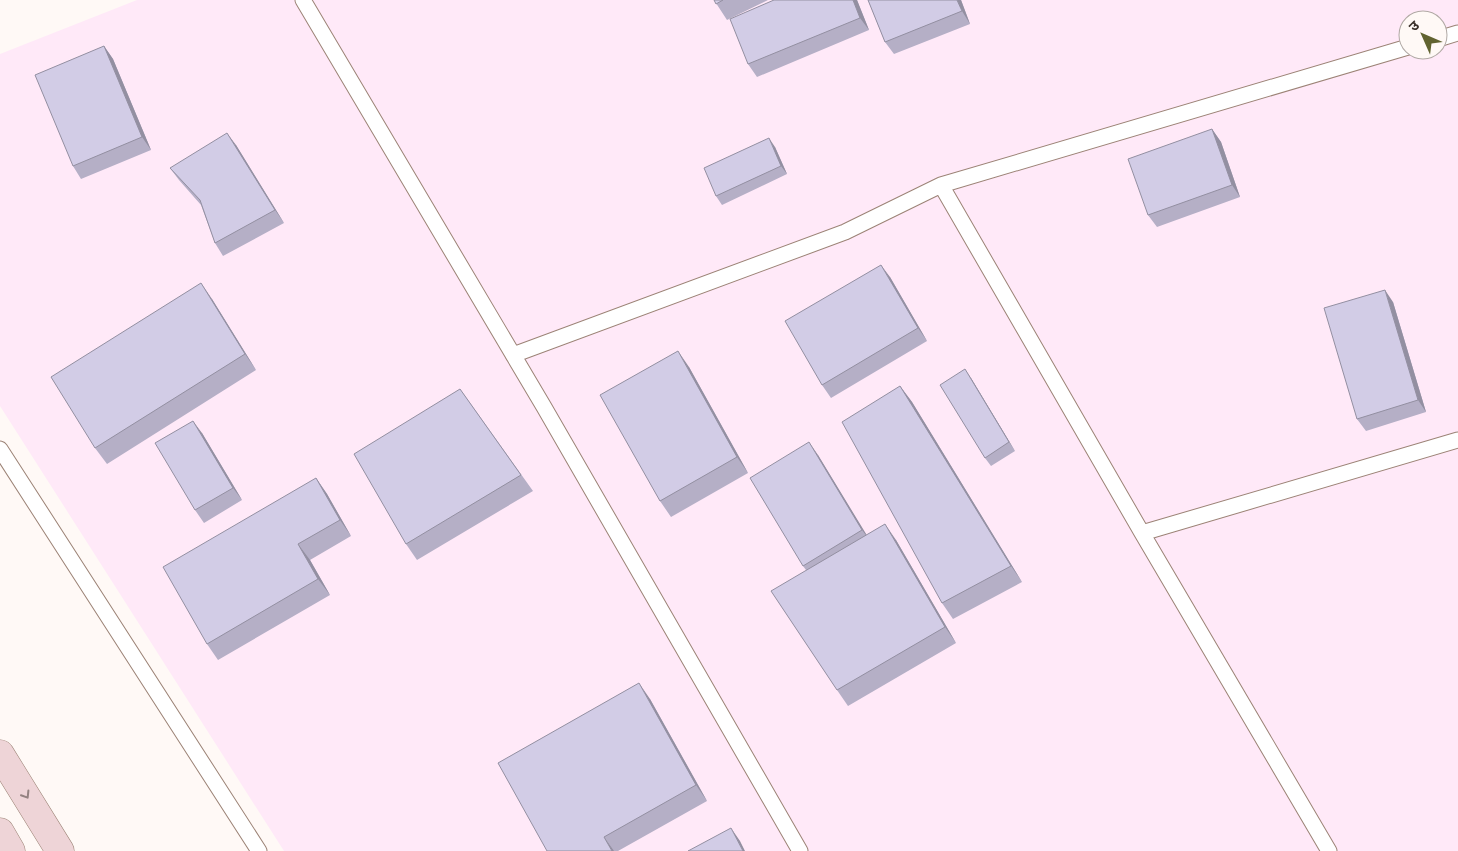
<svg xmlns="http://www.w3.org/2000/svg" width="1458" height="851" viewBox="0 0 1458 851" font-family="'Alegreya Sans','Noto Sans Devanagari',sans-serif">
<rect width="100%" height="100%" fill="#fff9f6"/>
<path fill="#ffe9f8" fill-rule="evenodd" d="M137,0H1458V851H284L0,406V54ZM1408,20H1438V50H1408Z"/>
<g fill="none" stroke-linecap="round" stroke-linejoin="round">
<defs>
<path id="lane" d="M303,0L544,407L800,851
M1438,39L1458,33
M941,185L1142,533L1329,851
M513,355L845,232L941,185L1408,47
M0,449L259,851
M1142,533L1458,440"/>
<path id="secondary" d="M0,754L60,851
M0,832L11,851"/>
</defs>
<use href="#lane" stroke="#9c8376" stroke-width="17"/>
<use href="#secondary" stroke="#9c8376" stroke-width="29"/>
<use href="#lane" stroke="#fff" stroke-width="15"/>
<use href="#secondary" stroke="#eed4d7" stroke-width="28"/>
</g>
<path fill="#b5afc6" d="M714,0H768L727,20Z
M774,0H857L869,30L757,77L748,64Z
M868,0H961L970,24L894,54L885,42Z
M104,46L113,59L151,150L81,179L73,166Z
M1212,129L1221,142L1240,197L1157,227L1148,215Z
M236,145L284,223L223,256L215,243L201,205L179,180L170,168Z
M775,147L787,174L722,205L716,196Z
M890,277L927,341L831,398L822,385Z
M212,299L256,370L107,464L95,448Z
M1393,302L1426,412L1366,431L1357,419Z
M689,367L748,473L671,517L660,501Z
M971,378L1015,451L991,466L985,458Z
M900,386L912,402L1022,582L953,619L942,603Z
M460,389L533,491L417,560L406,544Z
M202,433L242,500L204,523L195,510Z
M818,455L866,535L896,540L956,643L848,706L837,690L806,570L803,566Z
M316,478L327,494L351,536L310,560L330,595L218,660L207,644Z
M650,699L707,801L618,851H547Z"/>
<path fill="#938fa1" d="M853,0H857L869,30L860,18Z
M957,0H961L970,24L962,11Z
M104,46L113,59L151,150L142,137Z
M1212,129L1221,142L1240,197L1232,185Z
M227,133L236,145L284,223L275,210Z
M769,138L775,147L787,174L781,166Z
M881,265L890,277L927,341L918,328Z
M201,283L212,299L256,370L245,354Z
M1385,290L1393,302L1426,412L1418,400Z
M678,351L689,367L748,473L737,457Z
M965,369L971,378L1015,451L1009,442Z
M900,386L912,402L1022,582L1011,566Z
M193,421L202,433L242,500L233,488Z
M809,442L818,455L871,542L862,530Z
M316,478L327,494L351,536L340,520Z
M885,524L896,540L956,643L945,627Z
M298,544L310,560L330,595L318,579Z
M639,683L650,699L707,801L696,785Z
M731,828L740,841L745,851H743Z
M604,837L614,851H612Z"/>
<path fill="#d2cce6" stroke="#938fa1" d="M714,0H723L716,4Z
M774,0H853L860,18L748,64L730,19Z
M868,0H957L962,11L885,42Z
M104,46L142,137L73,166L35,75Z
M1212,129L1232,185L1148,215L1128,159Z
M227,133L275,210L215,243L200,200L170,168Z
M769,138L781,166L716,196L704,168Z
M881,265L918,328L822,385L785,321Z
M201,283L245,354L95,448L51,377Z
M1385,290L1418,400L1357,419L1324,308Z
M678,351L737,457L660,501L600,395Z
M965,369L1009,442L985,458L940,385Z
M900,386L1011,566L942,603L842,422Z
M460,389L521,475L406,544L354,454Z
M193,421L233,488L195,510L155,443Z
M809,442L862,530L803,566L750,478Z
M316,478L340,520L298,544L318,579L207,644L163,567Z
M885,524L945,627L837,690L771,591Z
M639,683L696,785L604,837L612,851H547L498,763Z
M731,828L743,851H688Z"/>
<defs><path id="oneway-chevron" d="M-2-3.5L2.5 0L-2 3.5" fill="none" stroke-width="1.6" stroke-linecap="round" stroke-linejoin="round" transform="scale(1.25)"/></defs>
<use stroke="#948281" href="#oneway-chevron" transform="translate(26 795) rotate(58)"/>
<g transform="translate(1423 35) rotate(315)"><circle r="24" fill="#fff9f6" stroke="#b1a9a5"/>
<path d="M0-4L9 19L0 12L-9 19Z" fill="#616330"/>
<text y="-8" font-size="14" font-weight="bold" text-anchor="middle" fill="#3b312b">उ</text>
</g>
</svg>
